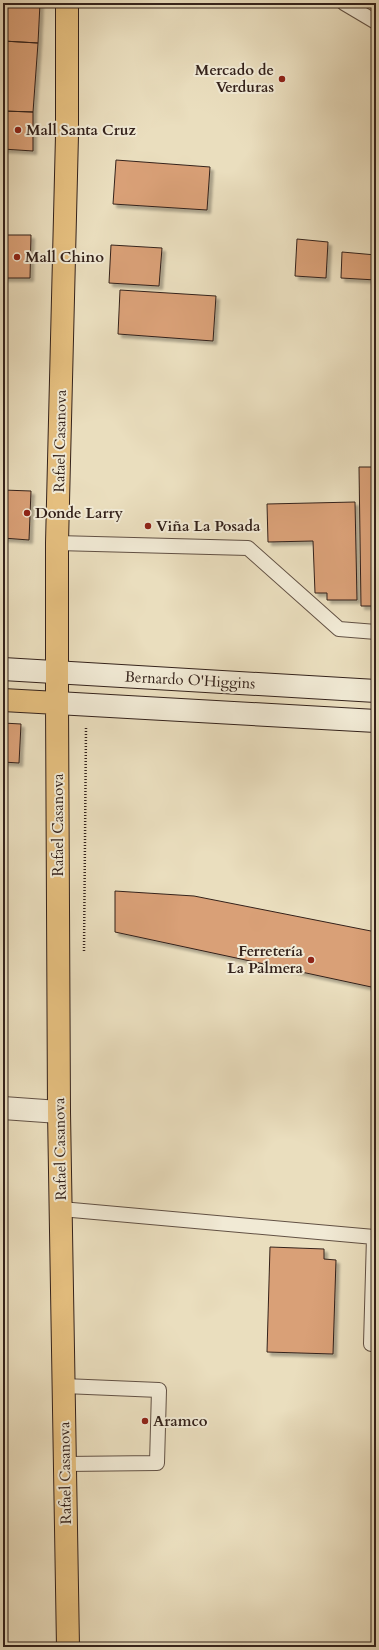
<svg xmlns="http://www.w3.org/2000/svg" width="379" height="1650" viewBox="0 0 379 1650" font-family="Cardo,serif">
<defs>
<filter id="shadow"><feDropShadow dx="3.5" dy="3.5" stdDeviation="1" flood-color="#0004"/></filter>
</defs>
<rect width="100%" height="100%" fill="#eadebe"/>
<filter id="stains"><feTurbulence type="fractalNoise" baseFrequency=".005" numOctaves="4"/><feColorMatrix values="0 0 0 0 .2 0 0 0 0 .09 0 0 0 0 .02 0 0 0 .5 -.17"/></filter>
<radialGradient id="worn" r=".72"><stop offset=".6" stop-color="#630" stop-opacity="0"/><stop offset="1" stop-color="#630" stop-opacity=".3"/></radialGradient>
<path fill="#d9a077" stroke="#34221b" filter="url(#shadow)" d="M3,3H40L38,43L3,41Z
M3,41L38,43L33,112L3,111Z
M3,111L33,112V151L3,149Z
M116,160L210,167L207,210L113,204Z
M3,235H31L30,278H3Z
M297,239L328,242L326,278L295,276Z
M111,245L162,248L159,286L109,283Z
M342,252L376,255V280L341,278Z
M120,290L216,296L213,341L118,334Z
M359,467H376V606H361Z
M3,490L31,491L29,540L3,538Z
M355,502L357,600H327V593H315L313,541L268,542L267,504Z
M3,723L21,724L19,763L3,762Z
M115,891L194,896L376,932V988L115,932Z
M270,1247L324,1249V1259L336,1260L333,1354L267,1352Z"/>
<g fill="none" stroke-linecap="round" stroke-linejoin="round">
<defs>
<path id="service" d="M344,3L376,22
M57,543L248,548L339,629L376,632
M61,1209L374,1237L371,1344
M64,1386L159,1390L157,1463L65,1464"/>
<path id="tertiary" d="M3,1108L59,1112"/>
<path id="secondary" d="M3,669L376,691
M57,703L376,721"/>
<path id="primary" d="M67,3V135L57,543V703L59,1112L68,1647
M3,700L57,703"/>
</defs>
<use href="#service" stroke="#625144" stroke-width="16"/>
<use href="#tertiary" stroke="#625144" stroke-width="24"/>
<use href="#secondary" stroke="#34221b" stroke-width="24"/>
<use href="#primary" stroke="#34221b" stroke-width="24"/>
<path stroke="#34221b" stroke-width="2.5" stroke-dasharray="1 2" stroke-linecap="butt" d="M84,951L86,728"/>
<use href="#service" stroke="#f1ead5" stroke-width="14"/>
<use href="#tertiary" stroke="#f1ead5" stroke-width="22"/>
<use href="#secondary" stroke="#f1ead5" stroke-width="22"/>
<use href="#primary" stroke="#e5bf7f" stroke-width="22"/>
</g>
<g fill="#8f2418" stroke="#f1ead5" stroke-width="1.5">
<circle cx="282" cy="79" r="4"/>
<circle cx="18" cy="130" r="4"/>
<circle cx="17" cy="257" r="4"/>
<circle cx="27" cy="513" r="4"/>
<circle cx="148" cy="526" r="4"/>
<circle cx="311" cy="960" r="4"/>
<circle cx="145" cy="1421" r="4"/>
</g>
<g text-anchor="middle" stroke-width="4" stroke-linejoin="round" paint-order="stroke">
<g font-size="15" font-weight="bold" fill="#34221b" stroke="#f1ead5" text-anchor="start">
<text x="274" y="75" text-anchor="end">Mercado de<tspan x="274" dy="17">Verduras</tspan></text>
<text x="26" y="135">Mall Santa Cruz</text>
<text x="25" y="262">Mall Chino</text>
<text x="35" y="518">Donde Larry</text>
<text x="156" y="531">Viña La Posada</text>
<text x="303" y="956" text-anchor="end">Ferretería<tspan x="303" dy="17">La Palmera</tspan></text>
<text x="153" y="1426">Aramco</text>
</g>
<g font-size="15" fill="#34221b" stroke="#f1ead5">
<text transform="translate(60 441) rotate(-89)" y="5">Rafael Casanova</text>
<text transform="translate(190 680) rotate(3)" y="5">Bernardo O'Higgins</text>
<text transform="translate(58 825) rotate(-90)" y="5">Rafael Casanova</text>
<text transform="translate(60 1149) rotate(-91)" y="5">Rafael Casanova</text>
<text transform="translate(65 1473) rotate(-91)" y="5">Rafael Casanova</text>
</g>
</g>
<rect width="379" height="1650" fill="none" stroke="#eadebe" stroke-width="16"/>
<rect x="4" y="4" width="371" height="1642" fill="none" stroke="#34221b" stroke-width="2"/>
<rect x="8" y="8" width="363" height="1634" fill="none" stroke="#34221b"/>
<rect width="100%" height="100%" filter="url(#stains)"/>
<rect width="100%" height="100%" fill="url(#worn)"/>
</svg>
